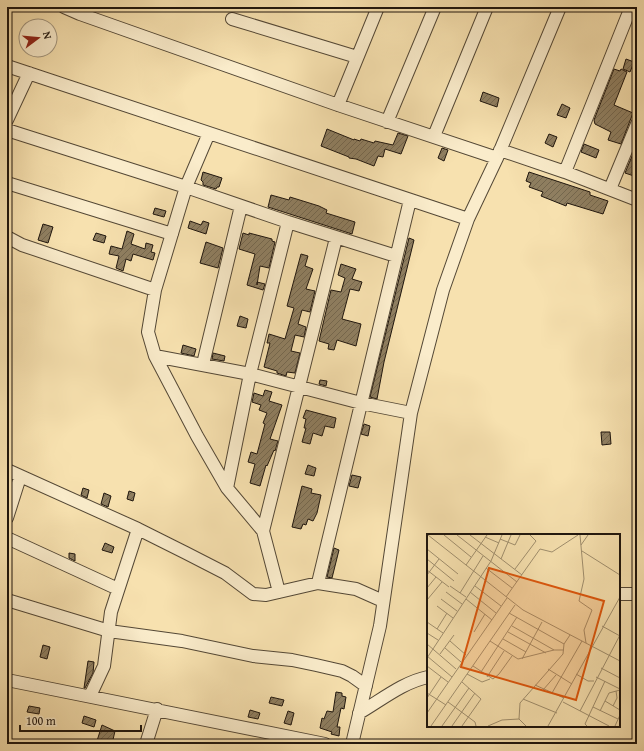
<svg xmlns="http://www.w3.org/2000/svg" width="644" height="751" viewBox="0 0 644 751" font-family="'Gentium Book Plus',serif">
<defs>
<pattern id="building-hatch" width="6" height="6" patternUnits="userSpaceOnUse"><rect width="6" height="6" fill="#8f7f61"/><path d="M-1 1l2-2M0 6l6-6M5 7l2-2" fill="none" stroke="#74674e"/></pattern>
</defs>
<rect width="100%" height="100%" fill="#f7e1af"/>
<filter id="stains"><feTurbulence type="fractalNoise" baseFrequency=".005" numOctaves="4"/><feColorMatrix values="0 0 0 0 .2 0 0 0 0 .09 0 0 0 0 .02 0 0 0 .5 -.17"/></filter>
<radialGradient id="worn" r=".72"><stop offset=".6" stop-color="#630" stop-opacity="0"/><stop offset="1" stop-color="#630" stop-opacity=".3"/></radialGradient>
<path fill="url(#building-hatch)" stroke="#1e150d" d="M626,59L634,62L630,72L623,69Z
M614,69L620,71L621,69L627,72L614,105L633,113L621,144L608,140L611,132L595,124L594,120Z
M483,92L499,98L497,107L480,101Z
M562,104L570,108L566,118L557,115Z
M327,129L354,140V139L360,141L361,139L374,143L375,141L393,145L398,133L408,136L401,154L385,149L383,157L378,156L374,166L356,159L349,158V157L321,146Z
M549,134L557,137L553,147L545,143Z
M584,144L599,150L596,158L581,152Z
M637,144V177L625,173Z
M442,148L448,150L444,161L438,158Z
M203,172L222,178L219,187H217L216,189L203,185V182L201,180Z
M529,172L590,192V195L608,201L603,214L567,203L566,206L541,196L543,192L529,187L531,183L526,181Z
M271,195L289,200L290,197L319,206L327,210L326,213L355,222L352,234L268,207Z
M155,208L166,211L164,217L153,214Z
M190,221L201,225L203,221L209,223L206,234L188,228Z
M43,224L53,227L48,243L38,240Z
M127,231L134,234L131,244L145,249L146,243L153,245L151,252L155,253L153,260L133,254L131,261L126,259L123,271L116,268L119,256L109,254L111,246L122,249Z
M96,233L106,236L104,243L93,240Z
M243,233L249,235V233L272,239V241L275,242L269,268L260,266L257,285V282L265,284L263,290L247,285L255,254L239,249Z
M409,238L414,240L384,362L377,399L370,397Z
M206,242L223,248L218,268L200,263Z
M301,254L308,256L305,266L313,269L306,289L315,291L310,312L302,310L298,324L306,327L304,337L295,335L291,351L300,353L295,373L287,372L286,376L277,373V371L264,367L270,343H267L269,334L285,339L294,308L287,306Z
M341,264L356,269L352,279L362,282L359,291L350,289L342,319L361,324L356,346L337,340L334,350L328,349L329,344L319,341L331,290L341,292L345,278L338,275Z
M240,316L248,319L246,328L237,326Z
M183,345L196,349L194,356L181,353Z
M213,353L225,356L224,361L212,359Z
M320,380L327,381L326,386L319,384Z
M265,390L272,392L269,401L282,405L270,439L278,441L275,451L274,450L267,466L266,465L260,486L250,483L255,464L248,462L251,452L257,454L265,424L263,423L267,413L259,410L261,405L252,402L254,393L263,396Z
M306,410L336,418L334,428L325,426L322,436L313,433L310,444L302,442L306,428H304L306,419L303,418Z
M364,424L370,426L368,436L361,434Z
M601,432H610L611,444L602,445Z
M308,465L316,468L314,476L305,474Z
M352,475L361,477L358,488L349,486Z
M302,486L312,489L311,493L321,495L317,513L313,521L308,519L306,525L303,524L301,529L292,527Z
M83,488L89,490L87,498L81,495Z
M129,491L135,493L133,501L127,499Z
M104,493L111,496L108,507L101,504Z
M105,543L114,547L112,553L102,550Z
M334,548L339,550L332,578L327,577Z
M69,553L75,554V561L69,558Z
M43,645L50,647L47,659L40,657Z
M88,661L94,662L93,673L85,688H84Z
M336,692L342,693V696L346,697L344,709L341,708L337,727H340L339,736L331,734L332,732L320,728L322,718L324,719L327,711L333,712Z
M271,697L284,700L282,706L269,703Z
M29,706L40,708L39,714L27,712Z
M250,710L260,713L258,719L248,717Z
M288,711L294,713L291,725L284,723Z
M84,716L96,720L94,727L82,723Z
M102,725L115,731L112,744H96Z"/>
<g fill="none" stroke-linecap="round" stroke-linejoin="round">
<defs>
<path id="minor" d="M64,7L80,14L338,105L497,158
M232,19L357,57
M7,66L468,219
M338,105L378,7
M7,120L29,73
M387,122L435,7
M7,130L186,187L288,222L396,256
M209,133L186,187L155,290L148,332L155,356L197,436L227,488L263,531
M434,136L487,7
M500,150L565,172L637,200
M565,172L631,7
M7,183L172,234
M610,189L637,124
M7,237L22,245L155,290
M155,356L250,374L361,403L411,413
M203,364L241,206
M7,470L138,529L186,553L225,573L253,594L266,595L318,583L356,589L383,601
M227,488L250,374L288,222
M7,518L20,477
M7,538L118,589
M318,583L410,200
M279,592L263,531L336,238
M619,594H637
M7,600L109,631L182,641L253,656L292,660L316,665L342,671L352,676L366,686
M7,680L325,744
M90,696L104,666L111,612L138,529
M359,713C380,701 403,682 428,677
M146,744L157,709
M352,744L380,626L411,413L443,290L468,219L497,158L560,7"/>
</defs>
<use href="#minor" stroke="#544836" stroke-width="14"/>
<use href="#minor" stroke="#faeccb" stroke-width="12"/>
</g>
<g transform="translate(427 534)">
<rect width="193" height="193" fill="#f7e1af"/>
<path fill="none" stroke="#a08f6e" stroke-width="1" d="M1,1L96,76L193,127M17,1L44,23M30,1L90,48M43,1L95,41M153,1L157,45L152,67L165,76L157,96L159,109M58,3L72,9M73,5L88,11L93,1M154,11L161,1M0,15L31,40M155,17L193,41M0,25L27,47M74,25L84,1M39,31L60,1M59,34L85,54M88,35L109,7L103,1M0,36L22,53M0,41L12,25M23,52L39,63M48,52L74,72M0,54L9,43M19,58L35,70M43,58L69,79M33,59L56,22M79,63L113,15L125,18L151,1M14,65L30,77M39,65L65,86M0,66L15,48M10,72L26,84M82,79L137,110M0,88L16,99M85,92L127,116H137M175,92L193,102M10,95L20,79M47,98L58,80M81,98L119,119M0,99L11,106M76,105L99,118M23,107L39,121M63,107L91,125L127,116M0,110L29,135M18,114L34,128M13,120L27,101M0,122L25,143M0,124L64,27L75,1M95,125L115,88M0,132L21,148M46,132L66,145L72,140L85,122M174,134L193,144M121,135L145,150M54,138L90,83M40,140L55,148L63,145M149,140L161,147H167M60,143L77,117M169,143L193,155M108,151L137,164M116,156L129,141M0,159L19,171M125,159L155,107M0,164L14,143M96,165L130,179M178,167L193,176M21,168L48,188L49,192M136,168L182,192M186,172L190,164L189,157M166,173L191,185M153,177L193,101M173,177L182,159L193,156M0,179L80,64M4,192L88,71M15,192L42,154M25,192L48,159M35,192L54,165L35,148M61,192L75,186L92,185M99,192L92,185L93,169L136,120L137,110L143,101M121,192L193,63M160,192L158,190L178,147M188,192L193,181"/>
<path fill="#de560c" fill-opacity="0.15" stroke="#de560c" stroke-width="2" d="M62,34L177,67L149,166L34,133Z"/>
<rect width="193" height="193" fill="none" stroke="#1e150d" stroke-width="2"/>
</g>
<rect width="644" height="751" fill="none" stroke="#f7e1af" stroke-width="24"/>
<rect x="8" y="8" width="628" height="735" fill="none" stroke="#1e150d" stroke-width="2"/>
<rect x="12" y="12" width="620" height="727" fill="none" stroke="#1e150d"/>
<g transform="translate(38 38) rotate(74)"><circle r="19" fill="#faeccb" stroke="#a2967f"/>
<path d="M0-3L7 15L0 10L-7 15Z" fill="#8f2418"/>
<text y="-6" font-size="11" font-weight="bold" text-anchor="middle" fill="#1e150d">N</text>
</g>
<path d="M20 725v6h121v-6" fill="none" stroke="#1e150d" stroke-width="2"/>
<text x="26" y="725" font-size="12" fill="#1e150d" stroke="#faeccb" stroke-width="3" paint-order="stroke">100 m</text>
<rect width="100%" height="100%" filter="url(#stains)"/>
<rect width="100%" height="100%" fill="url(#worn)"/>
</svg>
